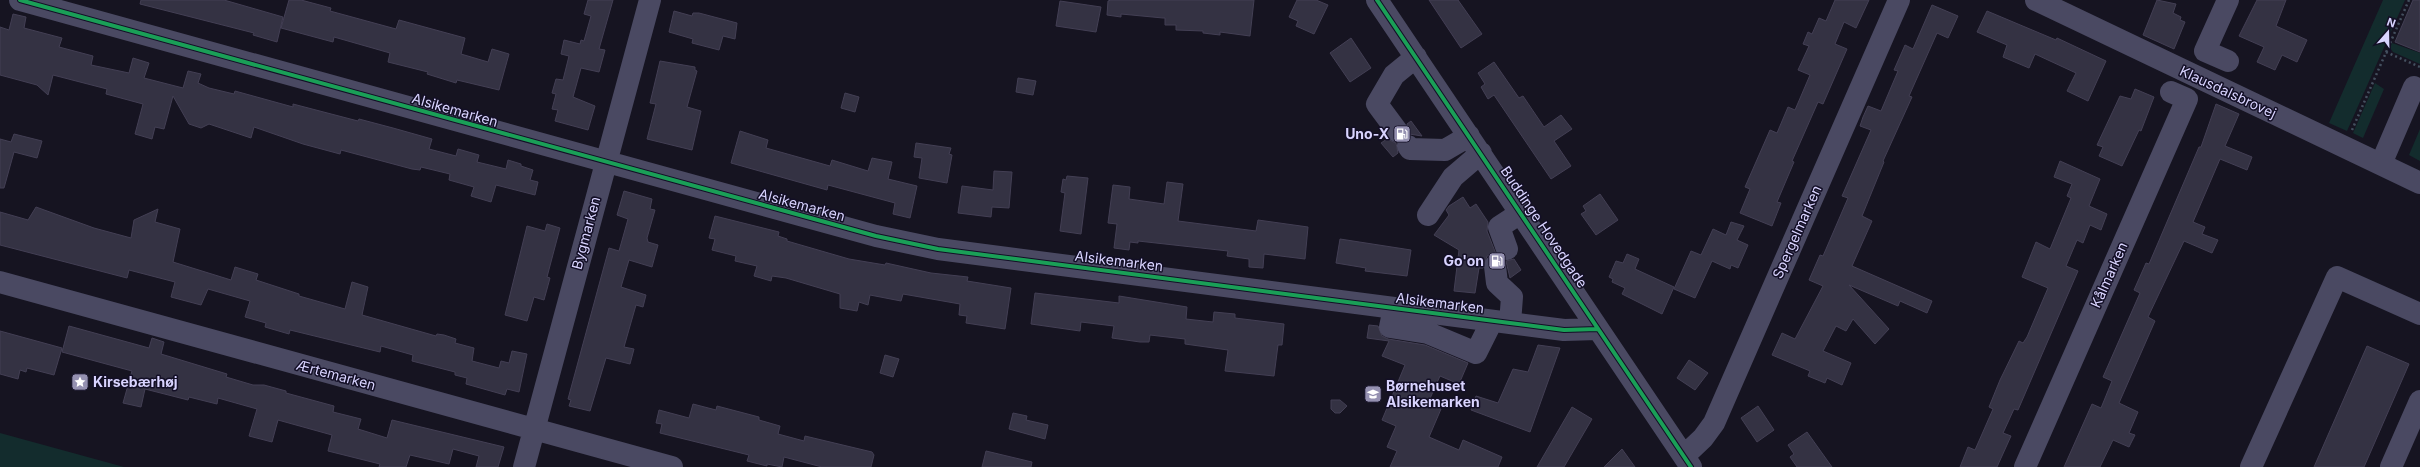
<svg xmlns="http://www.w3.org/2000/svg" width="2420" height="467" viewBox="0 0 2420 467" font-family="Inter,sans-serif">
<rect width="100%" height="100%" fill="#161421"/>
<path fill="#132c2d" d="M2383,0H2405L2347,131L2329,123Z
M2392,43L2420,53V64L2393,52L2390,48Z
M2375,83L2384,89L2363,138L2353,133Z
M2420,129V161L2409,155Z
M0,433L124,467H0Z"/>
<path fill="#343243" stroke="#433f54" d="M141,0H224L283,17L277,42L253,35L254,33L140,4Z
M289,0H301L331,8L330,11L396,29L399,20L465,38L461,54L488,62L492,49L509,54L499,90L457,80L456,83L427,74L428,72L388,62L390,53L334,37L333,42L281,28Z
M588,0H613L599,49L605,50L599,72L581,68L573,97L595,106L588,130L555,121L558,110L552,109L556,94L552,93L556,79L563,80L569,56L561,54L564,40L580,44L581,40L584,41L591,16L584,14Z
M1111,0H1254L1250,36L1220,32V35L1203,33V31L1176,30V25H1165V18H1163L1121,14V17L1107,15L1108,1Z
M1297,0H1316L1328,5L1314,34L1296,26L1298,21L1289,17Z
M1429,0H1458L1482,34L1461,48Z
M1835,0H1869L1856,28L1844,22L1835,44L1847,49L1823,104L1818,102L1792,161L1794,162L1777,202L1781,203L1772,226L1740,213L1750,189L1745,187L1770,130L1777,133L1788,107L1795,110L1810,75L1798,70L1809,46L1803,44L1808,32L1812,34L1819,18L1826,21Z
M2157,0L2176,4L2173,13L2181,17L2180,20L2185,22L2174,49L2143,35Z
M2257,0H2286L2276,26L2307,40L2297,62L2282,55L2275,70L2257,62L2264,47L2239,36Z
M2413,0H2420V52L2395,42Z
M1060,1L1101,7L1096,32L1056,26Z
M1932,5L1958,16L1948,38L1937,33L1909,96L1912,97L1883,161L1884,162L1862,216L1872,221L1852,266L1932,301L1927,313L1900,301L1898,306L1849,285L1889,329L1875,344L1853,319L1846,331L1836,326L1823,351L1851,363L1842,385L1827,378L1825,383L1808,376L1810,371L1772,355L1782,333L1795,339L1823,286L1809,280L1820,255L1823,256L1848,198L1842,196L1871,130L1860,126L1863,117L1868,106L1881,111L1898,71L1894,70L1905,45L1913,49Z
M674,11L692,16L693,13H699L737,23L735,39L723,36L719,50L692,43L693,39L669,32Z
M1987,11L2056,40L2057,38L2106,61L2088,101L2067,91L2076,73L2035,54L2029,68L2003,57L2007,45L1977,32Z
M13,14L26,17L24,28L62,38L59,47L93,56L91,65L129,73L133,58L149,63L144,78L183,88L188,71L201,74L198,83L209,88L234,94L235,91L293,107V104L358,121L359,119L393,128L432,139L429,149L456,156L458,149L479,155L477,162L506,169L508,160L521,164V166L533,170L530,180L538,182L535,195L496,185L491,202L471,196L474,187L449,180L450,174L421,167L420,170L412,169L341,150L340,154L303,144L254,127L251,138L209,124L201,128L189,124L173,96L164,129L155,127L152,139L135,134L143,104L106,94L107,89L53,75L48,95L37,85L0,75V27L9,30Z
M1351,38L1371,68L1350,82L1330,53Z
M660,61L695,67V70L697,71L687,107L701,111L692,150L647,139L656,104L650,103Z
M1494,62L1519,98L1523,96L1544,127L1561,115L1572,129L1554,141L1571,166L1551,179L1494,95L1488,99L1481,87L1485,84L1478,73Z
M1018,78L1036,81L1033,95L1016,92Z
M2135,89L2154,97L2141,131L2139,130L2122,166L2099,156L2103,147L2097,145L2120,96L2131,99Z
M845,93L859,97L855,112L841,108Z
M2216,104L2239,114L2225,146L2252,157L2247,170L2220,159L2193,222L2205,227L2202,234L2218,240L2212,253L2184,241L2148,317L2155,321L2119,403L2138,412L2129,433L2135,435L2129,447L2113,440L2100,467H2064L2092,404L2101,408L2112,381L2103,377L2140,293L2134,290L2146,263L2149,264L2199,147H2201Z
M1411,121L1422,136L1409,134L1407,124Z
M740,131L768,140L766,148L830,166L832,160L868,171L872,158L892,162L888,179L917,186L910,218L893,214L895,203L828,185L827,190L731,163Z
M14,134L42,141L37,158L14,152L4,188H0V139L11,142Z
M1387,139L1396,143L1398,153L1393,157L1381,143Z
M916,143L951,148L949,154L952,155L947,183L919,178L922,158L914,157Z
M2060,161L2100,179L2089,206L2107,214L2101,230L2090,225L2083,243L2077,240L2066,266L2078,271L2018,410L2014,409L2003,433L2011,436L1997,467H1960L1968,447L1975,450L1993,409L1989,407L2000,380L2019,341L2023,343L2027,337L2048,288L2022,277L2036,242L2050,249L2071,198L2067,196L2072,184L2054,177Z
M994,171L1012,172L1009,208L992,207L991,217L958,213L962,186L993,190Z
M1067,176L1088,178L1081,234L1060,231L1065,193L1061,192L1063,179L1066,180Z
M1167,182L1183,184L1178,221L1256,231L1258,220L1308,227L1305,259L1264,254L1263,268L1249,267V259L1227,256L1228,251L1138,241V243L1130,242L1129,250L1114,248L1117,224L1108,223L1113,185L1130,187L1129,199L1164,204Z
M624,191L652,199L650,209L655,210L647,238L648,242L658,245L652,267L629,260L621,287L646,295L643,307L636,305L624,347L634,349L630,364L606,358L590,411L569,406L571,400L568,399L609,248L619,251L628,219L617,215Z
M1600,194L1618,220L1596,235L1581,214L1586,211L1583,206Z
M1463,197L1470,208L1476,204L1488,222L1487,231L1496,254L1487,256L1483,268H1479L1475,293L1454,291L1459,250L1434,235L1449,215L1446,210L1449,206Z
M36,207L94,228L131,238L134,220L158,209L155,222L180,229L173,262L231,280L235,267L258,274L256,280L299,294V296L345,309L352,282L368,287L362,315L436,336L437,334L444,335L456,339L455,343L474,348L472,361L499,368L501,361L509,363L512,351L527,354L519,392L507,389L505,395L466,384L467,378L455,375V372L412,361L413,355L381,346L380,352L290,330L289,334L265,327L266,323L245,317L250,301L208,289L201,305L171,297L175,282L129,270L127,278L0,245V212L28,220Z
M715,216L779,232L778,236L787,239V241L849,259L885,265L886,263L931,273L968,277L967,281L1011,288L1005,329L966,323L967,316L959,315L960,304L903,294L901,301L870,295L868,305L859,302L857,311L840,308V294L786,278L772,276L771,281L754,276L757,266L735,261L736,256L712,250L715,239L709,238Z
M1731,222L1744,226L1737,240L1748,245L1738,268L1731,265L1730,269L1712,261L1695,298L1674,289L1691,251L1701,255L1713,229L1726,235Z
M547,224L560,228L547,277L550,278L544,300L534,297L527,321L505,315L527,226L545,231Z
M1340,239L1411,250L1407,276L1365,271L1366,268L1336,263Z
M1627,254L1639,259L1635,269L1674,287L1662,314L1622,294L1625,288L1612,282L1613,279L1609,277L1616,261L1623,263Z
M1514,259L1521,270L1510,278L1506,261Z
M1035,293L1119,303V296L1187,307L1186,319L1213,322L1214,312L1235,314V318L1284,324L1282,345H1278L1274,376L1225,371L1228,350L1185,344V339L1150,335L1149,342H1140L1112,338L1114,326L1081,322L1080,331L1031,324Z
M1369,325L1378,326L1382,336L1388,339L1425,345L1468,363L1459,384L1440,376L1428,403L1441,409L1429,437L1459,450L1463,440L1502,457L1498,467H1390L1397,451L1387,447L1396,426L1382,420L1405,365L1382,356L1389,341L1367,338Z
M69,326L149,348L152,338L164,342L161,354L227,374L226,377L253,385H264L286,391V393L334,406L333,412L361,419L358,429L387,438L392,420L504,447L498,467H476L479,456L453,449L449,464L410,455L406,467H379L380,464L328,451L332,435L278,420L272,442L249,436L257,409L218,398L217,404L189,397L188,400L145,389L141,407L123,403L132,371L62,352Z
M0,331L62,348L54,375L27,368L26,372L20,370L18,379L0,374Z
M1538,345L1560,348L1530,432L1471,410L1476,396L1498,403L1513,369L1528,372Z
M2367,346L2409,364L2364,467H2314Z
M885,355L899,359L893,377L880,373Z
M1689,360L1708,373L1695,390L1677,378Z
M1331,400H1340L1347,406L1340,413H1335L1331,409Z
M693,404L716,410L717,406L759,417V420L780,426L778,434L804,441L805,436L872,452L874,455L871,467H822L784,457L782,467L767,464V466L747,461L749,455L660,433L662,424L656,423L659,410L689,418Z
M1758,406L1774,430L1757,442L1741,418Z
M1572,407L1592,419L1564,467H1537Z
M1013,413L1027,416L1026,420L1048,425L1045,439L1009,429Z
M1807,432L1832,467H1797L1790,457L1794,454L1788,445Z
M1622,449L1635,467H1604Z
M986,451L1032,462L1031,467H982Z"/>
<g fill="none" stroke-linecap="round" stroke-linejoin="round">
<path stroke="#44505f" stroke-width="2.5" stroke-dasharray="2 3" stroke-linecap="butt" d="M2386,52L2420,67
M2352,130L2409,0"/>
<path stroke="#4a4962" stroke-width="22" d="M20,0L876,236L938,249L1510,323L1564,330L1598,329
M1377,0L1691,467
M2036,0L2420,183
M2228,0L2205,51L2228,61
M1397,131L1377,104L1394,75L1416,57
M1408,146L1410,149L1445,150L1469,136
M2381,164L2414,87
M1428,215L1453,177L1481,153
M1507,249L1499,227L1522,212
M1495,266L1497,283L1512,297L1510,323
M0,282L672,467
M1394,308L1390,327L1428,333L1476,353L1492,321
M1684,456L1703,438L1714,423L1899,0
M524,467L650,0
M2025,467L2187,99L2171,92
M2251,467L2337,277L2420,314
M2391,467L2420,401"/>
<defs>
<path id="cycleway" d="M20,0L876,236L938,249L1510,323L1564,330L1598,329
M1377,0L1691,467"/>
</defs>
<use href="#cycleway" stroke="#130f26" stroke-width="6"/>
<use href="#cycleway" stroke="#1a9f57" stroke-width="4"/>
</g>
<defs>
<symbol id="fuel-square" viewBox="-11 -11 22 22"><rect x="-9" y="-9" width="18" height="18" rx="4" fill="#9591b1" stroke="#130f26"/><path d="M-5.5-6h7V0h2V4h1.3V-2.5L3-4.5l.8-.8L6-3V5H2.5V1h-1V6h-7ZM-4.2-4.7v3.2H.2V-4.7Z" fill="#fff"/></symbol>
<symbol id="sight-square" viewBox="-11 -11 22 22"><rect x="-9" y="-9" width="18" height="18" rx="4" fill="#9591b1" stroke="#130f26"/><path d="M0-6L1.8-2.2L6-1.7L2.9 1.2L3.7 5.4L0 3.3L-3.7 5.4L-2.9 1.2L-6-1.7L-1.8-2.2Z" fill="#fff"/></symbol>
<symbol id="school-square" viewBox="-11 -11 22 22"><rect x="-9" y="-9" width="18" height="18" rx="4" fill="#9591b1" stroke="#130f26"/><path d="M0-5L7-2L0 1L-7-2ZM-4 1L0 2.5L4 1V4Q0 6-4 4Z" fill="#fff"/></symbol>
</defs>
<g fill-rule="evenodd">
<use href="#fuel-square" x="1392" y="124" width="20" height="20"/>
<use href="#fuel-square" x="1487" y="251" width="20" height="20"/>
<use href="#sight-square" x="70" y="372" width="20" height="20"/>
<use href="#school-square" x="1363" y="384" width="20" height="20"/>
</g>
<g text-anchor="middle" stroke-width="3" stroke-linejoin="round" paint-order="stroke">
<g font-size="14" fill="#d9d4ff" stroke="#130f26">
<text transform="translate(2228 92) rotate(25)" y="5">Klausdalsbrovej</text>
<text transform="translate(455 110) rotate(16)" y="5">Alsikemarken</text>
<text transform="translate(802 205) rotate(15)" y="5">Alsikemarken</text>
<text transform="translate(1544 227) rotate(56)" y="5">Buddinge Hovedgade</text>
<text transform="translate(1797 232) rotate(-66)" y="5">Spergelmarken</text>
<text transform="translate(586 233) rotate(-75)" y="5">Bygmarken</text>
<text transform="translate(1119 261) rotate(7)" y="5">Alsikemarken</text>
<text transform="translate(2109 275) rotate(-66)" y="5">Kålmarken</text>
<text transform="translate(1440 303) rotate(7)" y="5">Alsikemarken</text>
<text transform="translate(336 375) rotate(15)" y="5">Ærtemarken</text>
</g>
<g font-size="14" font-weight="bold" fill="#d9d4ff" stroke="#130f26" text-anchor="end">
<text x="1389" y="139">Uno-X</text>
<text x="1484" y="266">Go'on</text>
<text x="93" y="387" text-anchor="start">Kirsebærhøj</text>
<text x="1386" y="391" text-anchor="start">Børnehuset<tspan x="1386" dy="16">Alsikemarken</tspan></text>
</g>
</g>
<g transform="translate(2388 32) rotate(20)" stroke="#130f26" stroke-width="3" paint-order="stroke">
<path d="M0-3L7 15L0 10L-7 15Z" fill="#d9d4ff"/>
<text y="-6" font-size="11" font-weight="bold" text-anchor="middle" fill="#d9d4ff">N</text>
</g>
</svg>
